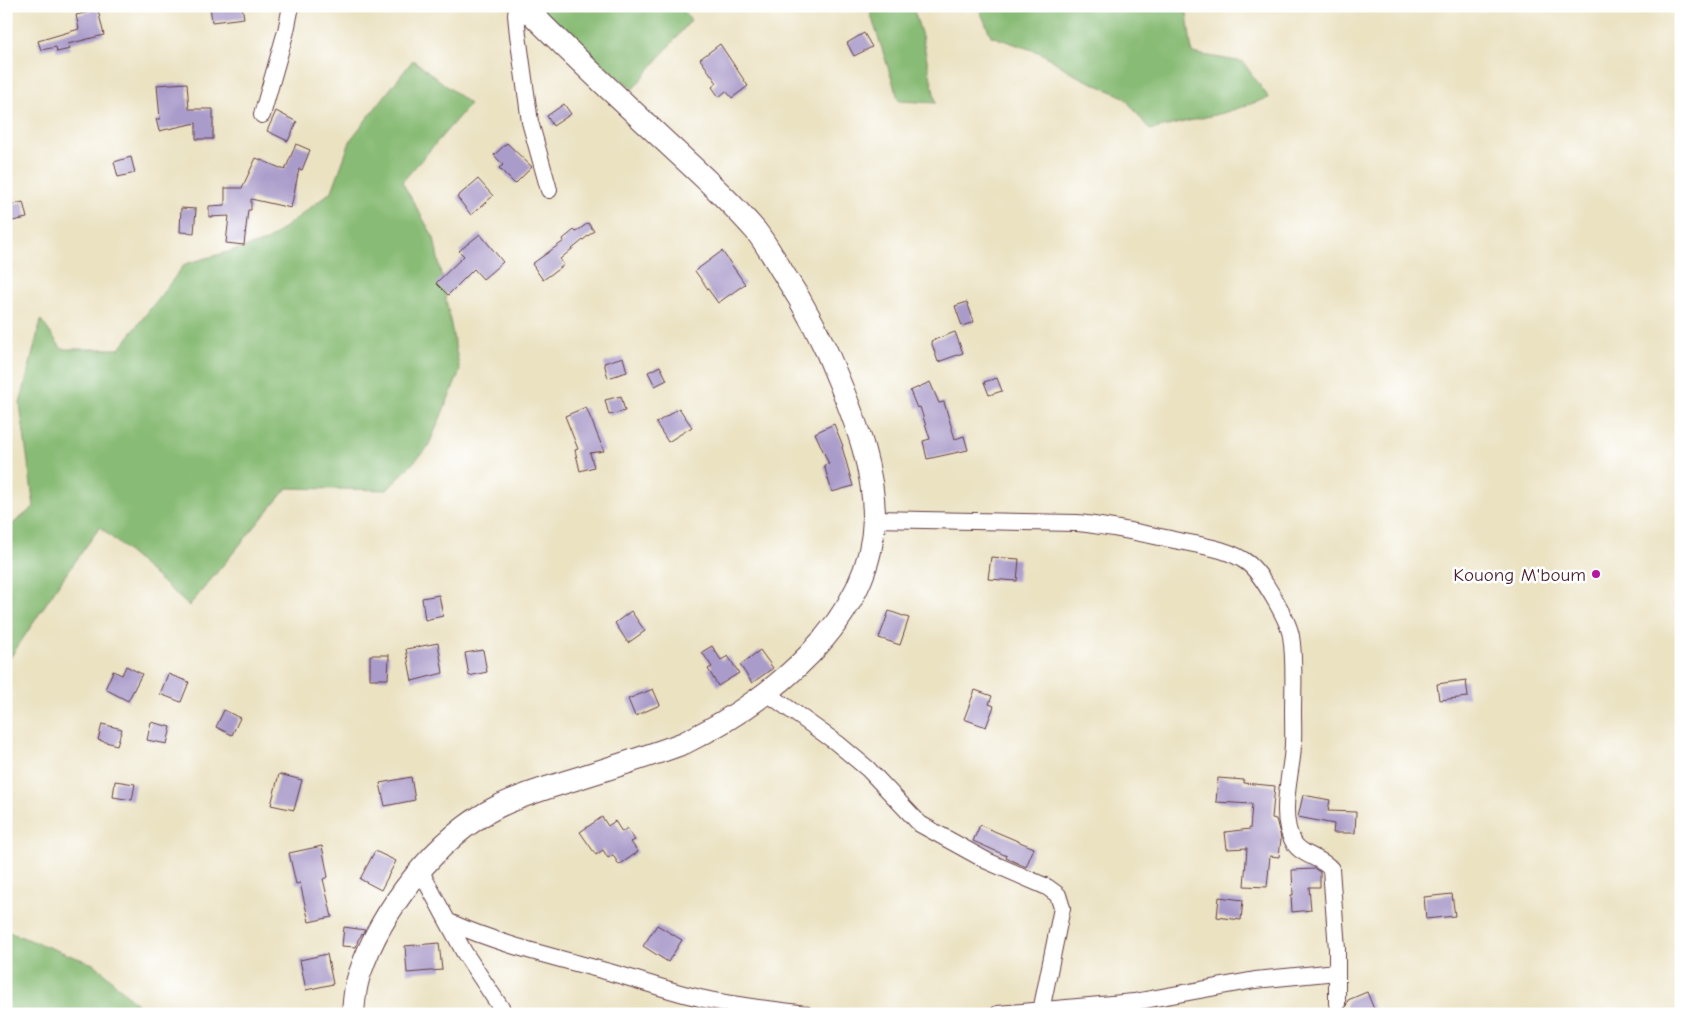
<svg xmlns="http://www.w3.org/2000/svg" width="1687" height="1020" viewBox="0 0 1687 1020" font-family="'Comic Neue',sans-serif">
<rect width="100%" height="100%" fill="#fff"/>
<filter id="ink" filterUnits="userSpaceOnUse"><feTurbulence type="fractalNoise" baseFrequency=".02" numOctaves="2"/><feDisplacementMap in="SourceGraphic" scale="10" xChannelSelector="R" yChannelSelector="G"/><feConvolveMatrix kernelMatrix="1 2 1 2 8 2 1 2 1" color-interpolation-filters="sRGB"/></filter>
<filter id="wash" filterUnits="userSpaceOnUse"><feTurbulence type="fractalNoise" baseFrequency=".0096" numOctaves="4" result="noise"/><feDisplacementMap in="SourceGraphic" scale="20" xChannelSelector="R" yChannelSelector="G"/><feGaussianBlur stdDeviation="1.12" result="paint"/><feColorMatrix in="noise" values="0 0 0 0 0 0 0 0 0 0 0 0 0 0 0 0 0 1.4 0 .05"/><feComposite in="paint" operator="in"/></filter>
<g filter="url(#wash)">
<rect width="100%" height="100%" fill="#ebe2c2"/>
<path fill="#88bb75" stroke="#696d50" d="M538,6H679L691,20L633,89L587,51Z
M868,6H931L914,11L922,36L936,103L899,101Z
M978,6H1186L1192,53L1243,62L1269,98L1223,113L1150,130L1124,97L1077,76L1041,53L991,36Z
M413,60L470,104L402,182L434,238L460,371L428,447L387,490L287,488L189,606L100,527L59,584L6,664V529L34,507L20,404L41,320L62,349H119L185,264L267,241L332,191L351,139Z
M6,931L96,965L147,1014H6Z"/>
<g id="blocks">
<path fill="#aa9cca" d="M210,6H242L244,18L212,22Z
M98,10L104,35L68,44L70,49L57,52L56,47L41,50L38,41L79,29L76,15Z
M864,33L872,47L854,56L847,43Z
M720,44L748,86L732,98L726,91L719,97L712,87L717,83L700,59Z
M187,83L189,109H213V139H196V123L159,131L156,119H160L157,85Z
M564,104L571,114L553,126L547,116Z
M276,111L297,122L288,141L267,131Z
M507,143L532,167L515,184L499,168L503,165L494,155Z
M296,144L310,150L302,170L299,169L291,208L251,199V210H248L244,245L226,243L229,216L209,217V206L225,205V188H242L256,158L285,170Z
M131,157L135,173L118,177L114,162Z
M478,179L493,196L471,215L457,197Z
M23,202L27,218L8,222L6,206Z
M181,208L196,209L194,233L180,232Z
M588,223L594,231L560,259L564,265L543,280L532,264L564,241L563,239L574,230L576,232Z
M480,234L503,262L483,279L474,269L448,295L436,283L464,256L459,251Z
M722,251L745,284L718,303L695,271Z
M967,302L974,322L962,326L955,306Z
M955,332L963,353L938,362L931,341Z
M623,357L627,372L608,378L604,363Z
M660,366L667,380L655,386L648,372Z
M997,378L1002,391L989,395L984,382Z
M930,382L939,403L944,402L955,439L964,436L968,450L927,459L923,441L930,439L920,407L917,408L910,391Z
M621,396L625,411L609,415L605,400Z
M586,407L604,451L590,453L594,467L580,471L575,450L578,449L565,416Z
M679,408L692,427L668,442L656,423Z
M834,424L843,446L842,447L853,486L832,492L824,465L829,464L815,433Z
M991,557L1019,559L1017,581L988,579Z
M439,595L443,616L425,620L422,598Z
M631,611L645,631L628,643L615,623Z
M889,611L909,618L900,645L879,638Z
M438,643L443,673L412,681L406,649Z
M712,646L721,660L728,656L739,673L718,686L708,669L712,667L702,652Z
M483,650L487,672L469,676L465,653Z
M760,650L773,668L752,683L740,665Z
M370,655H389L388,679H370Z
M126,666L142,674L128,701L105,689L113,671L122,675Z
M168,674L189,682L181,702L160,694Z
M1466,680L1468,697L1439,700L1437,684Z
M653,689L660,705L635,716L628,699Z
M975,690L992,696L989,704L994,706L986,727L964,719Z
M224,710L240,718L232,735L216,727Z
M151,722L171,727L167,744L147,740Z
M102,724L122,729L117,745L98,740Z
M279,774L302,780L294,810L271,805Z
M411,777L415,800L385,806L380,783Z
M1218,778L1244,780V783L1275,786L1272,818L1276,819L1281,838L1279,857L1270,856L1267,887L1244,886L1247,848L1227,849L1225,832L1250,829L1252,804L1216,802Z
M115,781L135,784L132,800L113,797Z
M1303,795L1330,800L1328,811L1356,812L1355,833H1333L1334,824L1298,817Z
M602,817L608,826L615,821L622,832L627,828L635,840L631,842L638,852L619,865L613,855L608,858L603,850L596,855L580,832Z
M980,825L1034,848L1026,867L1006,858L1007,856L973,841Z
M322,846L328,877L323,879L332,917L309,922L300,883L296,884L289,853Z
M375,851L396,861L381,890L360,879Z
M1315,869L1320,872V887H1309L1311,910L1292,912L1291,895H1293L1292,870Z
M1452,894L1455,916L1426,919L1424,897Z
M1219,897L1243,900L1241,920L1217,917Z
M657,925L682,940L668,962L643,946Z
M344,927L365,930L358,940L356,947L342,946Z
M439,943L442,970L407,973L405,946Z
M327,954L333,984L306,990L300,960Z
M1367,992L1376,1014H1338L1345,1009L1348,1000Z"/>
</g>
</g>
<g filter="url(#ink)">
<use href="#blocks" fill-opacity="0" stroke="#623c42" stroke-width="1"/>
<g fill="none" stroke-linecap="round" stroke-linejoin="round">
<defs>
<path id="street" d="M517,6L516,15L518,35L530,122L549,190
M262,115L286,31L291,6
M874,519L1077,523C1110,526 1141,533 1174,540C1197,545 1230,548 1249,564C1262,575 1288,619 1291,636C1295,660 1293,687 1293,712C1293,727 1294,742 1292,757C1289,782 1279,820 1294,843C1302,856 1321,857 1331,869L1337,949V1004
M767,693L837,743L868,769L920,824L987,861L1047,887L1058,895L1062,908L1041,1011
M420,870L464,952L505,1014
M449,922C501,945 555,957 609,972C639,980 669,991 700,998C735,1006 770,1009 805,1014
M998,1014L1134,1002L1255,980L1337,972"/>
<path id="secondary" d="M353,1014C354,1000 355,986 360,973C381,910 437,837 497,807C521,795 547,788 572,780C609,768 647,757 684,743C768,702 872,622 874,518C874,470 857,425 839,381C824,342 805,306 782,271C774,258 766,244 756,231C725,195 689,164 654,131C610,90 566,49 524,6"/>
</defs>
<use href="#street" stroke="#623c42" stroke-width="18"/>
<use href="#secondary" stroke="#623c42" stroke-width="24"/>
<use href="#street" stroke="#fff" stroke-width="16"/>
<use href="#secondary" stroke="#fff" stroke-width="22"/>
</g>
</g>
<circle fill="#b5179e" stroke="#fff" stroke-width="2" cx="1596" cy="574" r="5"/>
<g text-anchor="middle" stroke-width="5" stroke-linejoin="round" paint-order="stroke">
<g font-size="19" fill="#4a1f2b" stroke="#fff" text-anchor="end">
<text x="1586" y="581">Kouong M'boum</text>
</g>
</g>
<rect width="1687" height="1020" fill="none" stroke="#fff" stroke-width="25"/>
</svg>
